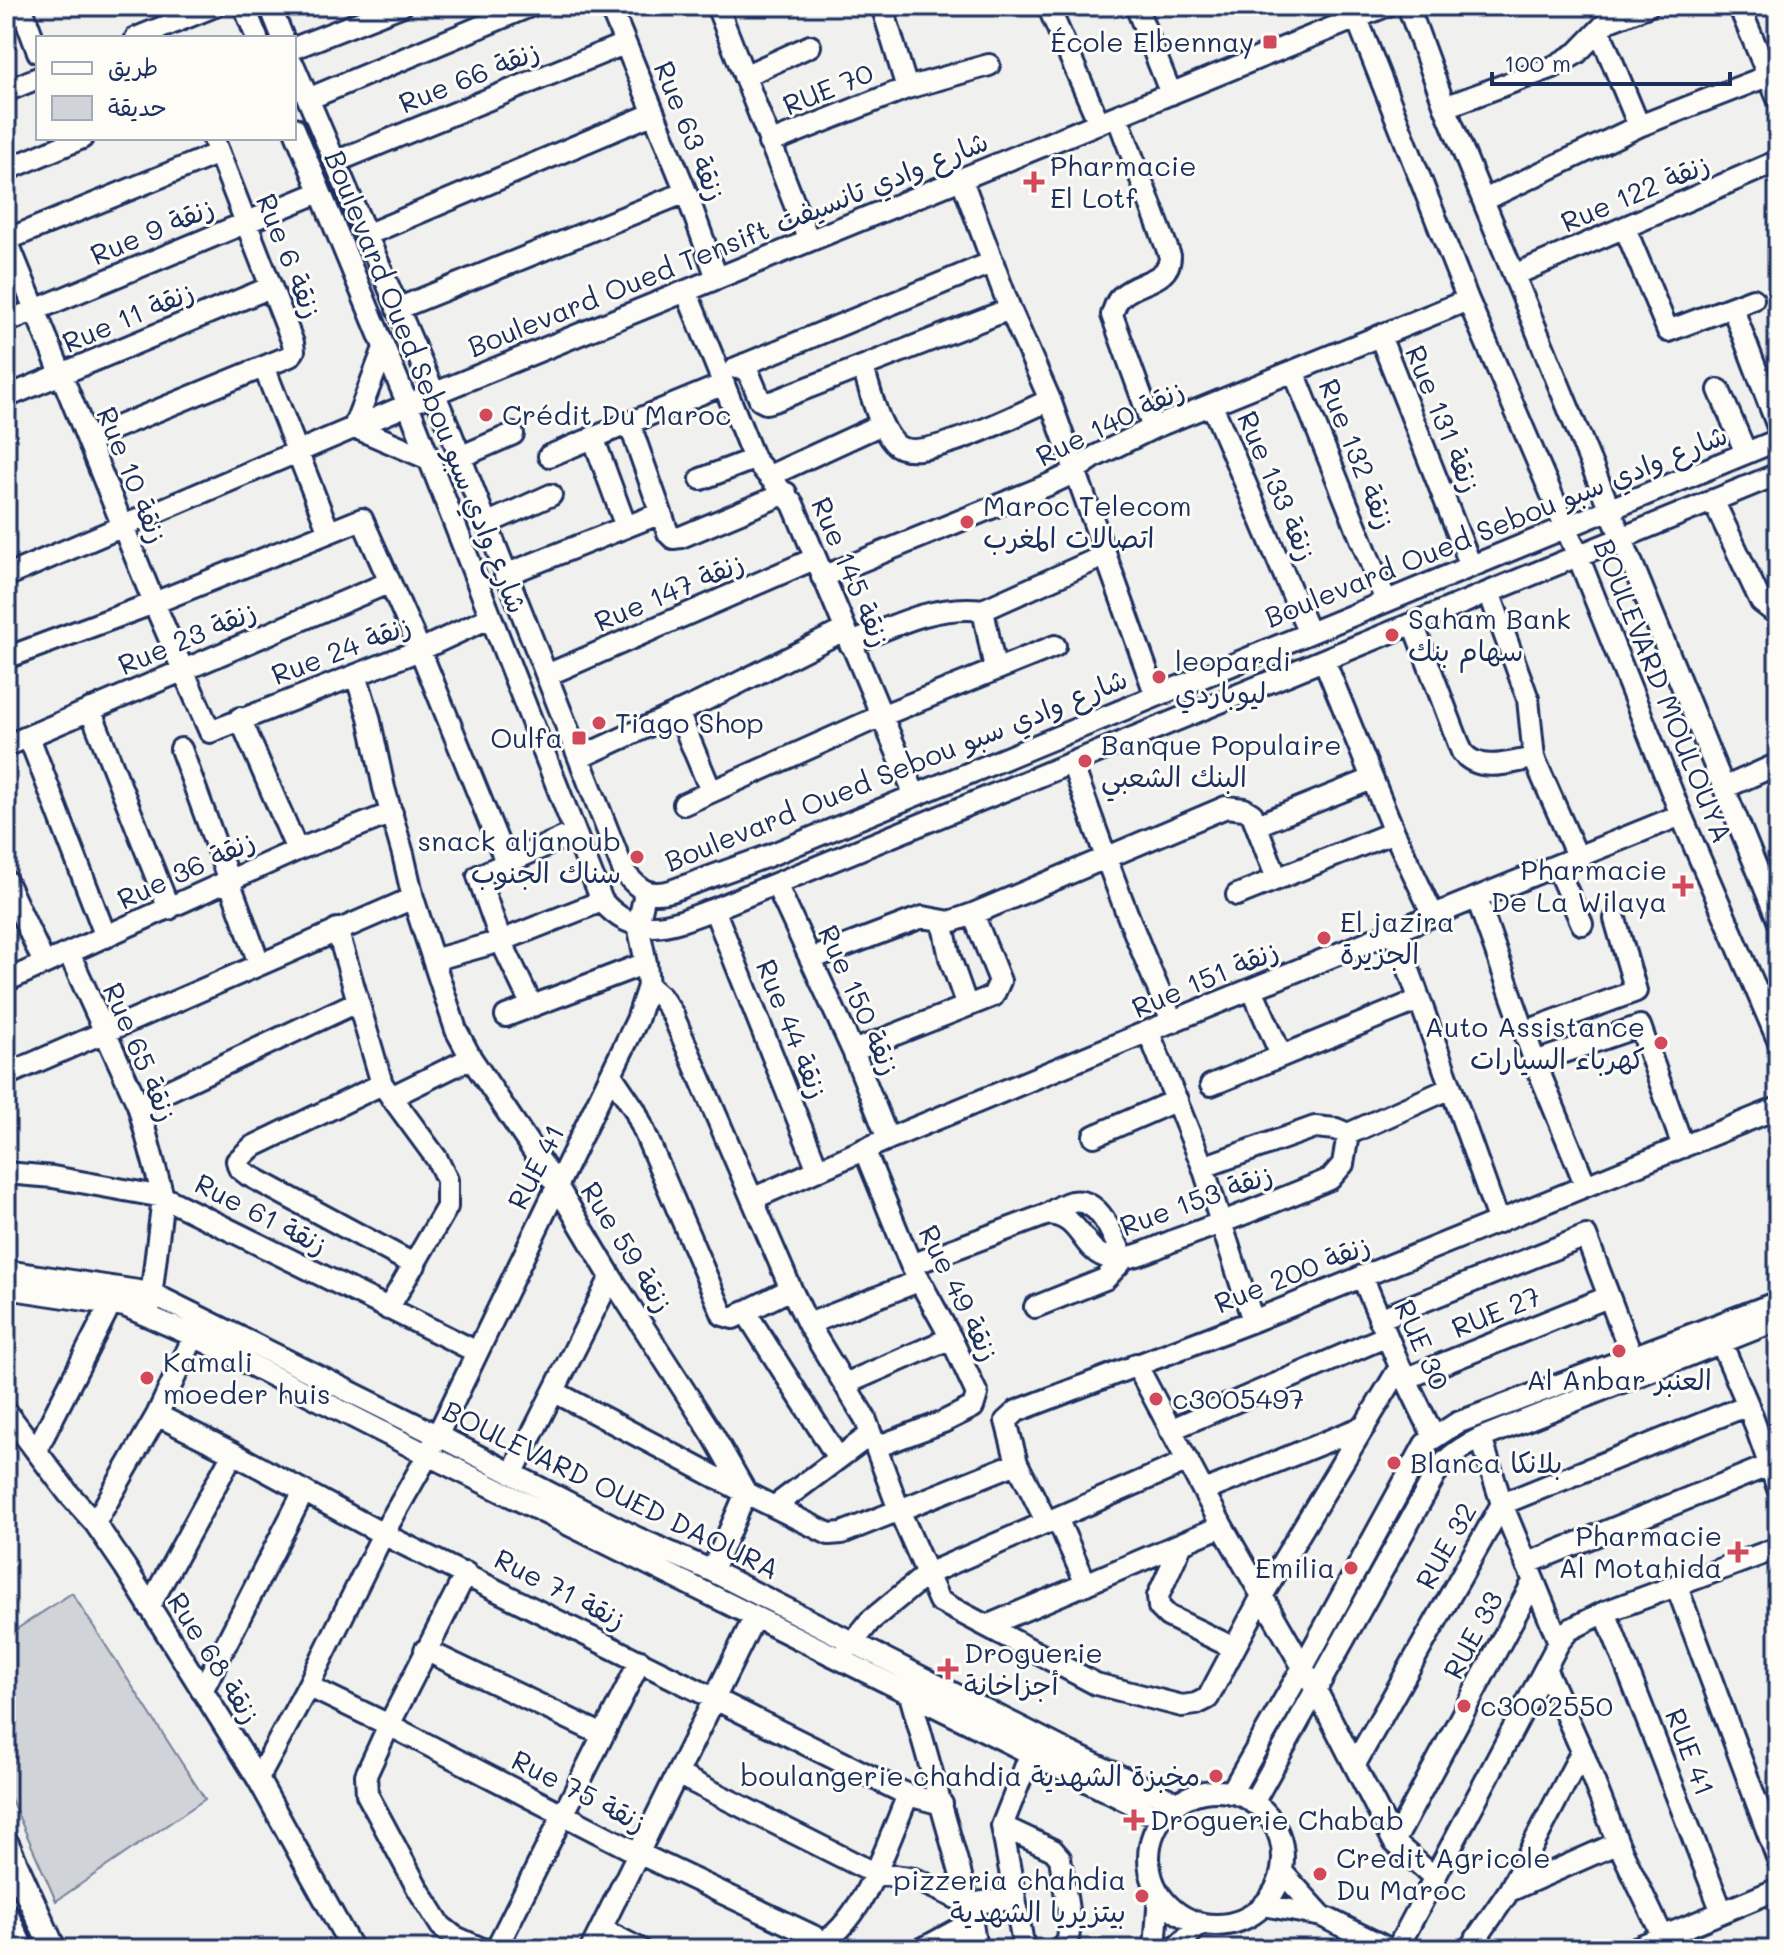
<svg xmlns="http://www.w3.org/2000/svg" width="1784" height="1955" viewBox="0 0 1784 1955" font-family="Mali,'Playpen Sans Arabic',sans-serif">
<rect width="100%" height="100%" fill="#f0f0ee"/>
<filter id="ink" filterUnits="userSpaceOnUse"><feTurbulence type="fractalNoise" baseFrequency=".0125" numOctaves="2"/><feDisplacementMap in="SourceGraphic" scale="16" xChannelSelector="R" yChannelSelector="G"/><feConvolveMatrix kernelMatrix="1 2 1 2 8 2 1 2 1" color-interpolation-filters="sRGB"/></filter>
<g filter="url(#ink)">
<path fill="#d0d3d8" stroke="#76819b" stroke-width="2" d="M72,1593L205,1799L56,1901L6,1788V1636Z"/>
<g fill="none" stroke-linecap="round" stroke-linejoin="round">
<defs>
<path id="minor" d="M21,6L38,52
M244,6L257,38
M270,6L283,38
M610,6L686,192L717,278
M717,6L809,241
M882,6L907,88
M1048,6L1099,123
M1136,6L1171,94
M1352,6L1468,300L1578,556L1681,815L1778,1040
M1408,6L1445,107L1778,920
M1739,6L1778,99
M1600,32L1639,126
M136,38L215,6
M294,48L401,6
M294,66L447,423L624,872C639,890 648,897 671,891L768,856L1778,440
M744,76L810,46
M6,91L38,78
M308,99L530,6
M1445,107L1553,67L1577,53L1607,22L1648,6
M1117,116L1170,256C1170,283 1136,281 1121,297C1116,301 1114,309 1112,315L1153,428
M294,128L408,405L602,901C636,941 672,925 714,909L1778,474
M769,143L907,88L989,65
M335,162L624,44
M6,170L82,138
M962,180L1010,309L1050,400L1156,696
M1484,200L1639,126L1778,72
M1625,228L1668,331L1753,299
M366,235L652,114
M6,238L154,603L210,732L420,650L491,617
M6,240L219,153
M1514,275L1778,161
M686,291L754,459L793,504L915,795
M397,309L686,192
M1733,309L1778,427
M6,322L320,192
M1380,336L1471,566
M384,348L354,427L429,459
M745,364L760,400L766,403L774,401L1010,309
M264,367L329,532
M736,368L993,262
M863,368C871,392 877,424 894,443C916,468 1022,412 1050,400
M1294,372L1386,601
M1719,390L1746,453
M6,397L271,287
M1212,405L1309,633
M629,422L668,533L673,538L681,537L786,493
M593,437L626,527
M88,439L290,356L294,351L293,343L213,138
M549,456L724,384
M460,457L513,434
M769,476L882,424
M701,479L754,459
M1713,500L1761,602L1778,615
M486,524L551,495
M505,575L661,513
M6,576L433,394L1386,6
M822,577L1048,485L1065,477L1096,456L1153,428L1468,300
M1489,592L1528,699L1534,758L1577,856
M983,610L1106,555
M983,610L995,669
M1413,624L1462,752C1480,774 1511,762 1534,758
M850,644C893,626 935,604 983,610
M6,658L154,603L362,519L420,650L506,862
M1324,660L1394,832L1433,915
M356,675L369,717L384,788L403,854L413,898L456,1030L471,1058L557,1186L611,1277L713,1435L746,1493L712,1571
M547,675L814,559
M90,709L169,909
M678,712L711,791
M240,718L297,850
M29,737L106,937
M6,746L390,582
M181,749L259,963
M579,758L703,701L844,630
M1072,763C1103,850 1134,938 1173,1022
M1724,788L1778,764
M684,804L881,716L1055,646
M1257,825L1372,779
M1556,866L1582,924
M6,881L44,963
M776,884L853,1051L888,1139
M1237,895L1394,832
M1477,898L1535,1062L1586,1186
M714,909L818,1170
M942,921L950,958L967,1006
M337,929L382,1084L437,1159L447,1180V1207L388,1309
M1395,931L1499,1222
M69,953L138,1105L163,1197L150,1306
M811,959L914,920L923,917L950,922L973,914L1226,807L1244,809L1252,814L1277,879
M433,960L501,941L602,901
M6,981L297,850L392,813
M648,986L661,997L672,1013L791,1289L808,1324L865,1418L899,1510L939,1601L1096,1684L1182,1706L1196,1704L1208,1698L1262,1596L1400,1367
M1252,989L1281,1055
M532,1006L501,941L478,876L574,833
M506,1016L646,963
M1524,1032L1636,991L1615,919
M1149,1033L1203,1167L1253,1321
M853,1051L993,996L1000,981L973,914
M1535,1062L1640,1026L1683,1147
M6,1075L413,898
M612,1076L635,1110L723,1315L733,1318L791,1289
M382,1084L252,1147L237,1161L239,1168L248,1175L415,1265
M1211,1085L1419,1000
M391,1097L471,1058
M138,1105L357,1002
M1094,1136L1177,1100
M864,1149L911,1265L951,1338L977,1394L973,1407L943,1422L876,1447
M1203,1167L1315,1127L1336,1129L1348,1134L1451,1088
M6,1173L53,1177L163,1197L477,1352
M752,1199L888,1139L1202,1009L1681,815
M1048,1214C1054,1210 1063,1204 1071,1202C1101,1196 1113,1238 1124,1259
M911,1265L1048,1214C1083,1216 1081,1253 1110,1258C1131,1261 1155,1248 1175,1240C1227,1221 1279,1200 1330,1179L1343,1164L1348,1134
M6,1271L151,1293L437,1435L637,1538L712,1571L1067,1751L1177,1803
M1362,1276L1400,1367L1434,1437
M6,1288L125,1306L194,1336L428,1455L1161,1818
M1035,1307L1105,1279L1124,1259
M745,1311L838,1458
M1379,1319L1586,1236L1632,1357
M808,1324L919,1281
M1717,1333L1748,1405L1778,1489
M1136,1364L1222,1526L1316,1690L1394,1842L1435,1878
M1405,1379L1608,1297
M845,1384L951,1338
M555,1392L746,1493L829,1534L842,1533L1017,1463L1047,1523
M6,1411L68,1493L95,1523L125,1567L258,1779L352,1949
M157,1415L233,1453L383,1534L908,1795L942,1804
M1170,1430L1387,1336
M1481,1438L1502,1504L1559,1642
M36,1451L111,1303
M1017,1463L1006,1421L1017,1411L1253,1321L1778,1108
M512,1474L611,1277
M1204,1491L1365,1426
M775,1506L871,1434
M1057,1518L1086,1584
M95,1523L157,1415L194,1336
M1182,1543L1158,1596L1159,1607L1168,1616L1234,1648
M1526,1564L1770,1465
M466,1573L389,1725L366,1775L367,1794L418,1889L441,1926L455,1937L482,1949
M1677,1587L1778,1860
M149,1607L233,1453
M1605,1612L1722,1912
M989,1625L1222,1526
M425,1650L603,1735
M844,1654L870,1621L927,1574L1188,1461
M1546,1670L1582,1751L1618,1843L1663,1937
M308,1686L389,1725L638,1853L826,1942
M202,1691L304,1491
M910,1695L969,1904L1013,1898
M1355,1764L1502,1504L1748,1405
M677,1774L874,1873L915,1879L969,1904L976,1949
M258,1779L308,1686L383,1534L428,1455L637,1020L648,986L646,963L638,925L645,893
M1149 1858a67 67 0 1 1 134 0a67 67 0 1 1-134 0Z
M1231,1793L1303,1667L1425,1444L1457,1423L1778,1302
M1253,1803L1438,1470C1450,1454 1463,1447 1481,1438L1778,1320
M1002,1826L1053,1850L1060,1858L1070,1923L1068,1940L1062,1949
M1394,1842L1533,1582
M1282,1872L1322,1916
M1509,1891L1618,1843
M1264,1905L1322,1916L1389,1949
M601,1929L640,1949
M816,1947C864,1923 887,1843 908,1795
M496,1949L640,1661
M591,1949L754,1618
M922,1949L972,1922
M1024,1949L1002,1826L1030,1755
M1155,1949L1159,1895
M1175,1949L1200,1924
M1397,1949L1559,1642L1569,1630L1605,1612L1778,1548
M1469,1949L1509,1891L1582,1751
M1633,1949L1778,1889"/>
<path id="major" d="M6,1844L53,1949
M6,1916L21,1949"/>
</defs>
<use href="#minor" stroke="#1b2f5e" stroke-width="26"/>
<use href="#major" stroke="#1b2f5e" stroke-width="30"/>
<use href="#minor" stroke="#fdfcf7" stroke-width="20"/>
<use href="#major" stroke="#fdfcf7" stroke-width="24"/>
</g>
</g>
<g fill="#d1495b" stroke="#fdfcf7" stroke-width="3">
<rect x="1262" y="34" width="16" height="16" rx="4"/>
<path d="M1030 170h8v8h8v8h-8v8h-8v-8h-8v-8h8z"/>
<circle cx="486" cy="415" r="8"/>
<circle cx="967" cy="522" r="8"/>
<circle cx="1392" cy="635" r="8"/>
<circle cx="1159" cy="677" r="8"/>
<circle cx="599" cy="723" r="8"/>
<rect x="571" y="730" width="16" height="16" rx="4"/>
<circle cx="1085" cy="761" r="8"/>
<circle cx="637" cy="857" r="8"/>
<path d="M1679 874h8v8h8v8h-8v8h-8v-8h-8v-8h8z"/>
<circle cx="1324" cy="938" r="8"/>
<circle cx="1661" cy="1043" r="8"/>
<circle cx="1619" cy="1351" r="8"/>
<circle cx="147" cy="1378" r="8"/>
<circle cx="1156" cy="1399" r="8"/>
<circle cx="1394" cy="1463" r="8"/>
<path d="M1734 1540h8v8h8v8h-8v8h-8v-8h-8v-8h8z"/>
<circle cx="1351" cy="1568" r="8"/>
<path d="M944 1657h8v8h8v8h-8v8h-8v-8h-8v-8h8z"/>
<circle cx="1464" cy="1706" r="8"/>
<circle cx="1216" cy="1776" r="8"/>
<path d="M1130 1808h8v8h8v8h-8v8h-8v-8h-8v-8h8z"/>
<circle cx="1320" cy="1874" r="8"/>
<circle cx="1142" cy="1896" r="8"/>
</g>
<g text-anchor="middle" stroke-width="6" stroke-linejoin="round" paint-order="stroke">
<g font-size="28" fill="#1b2f5e" stroke="#fdfcf7" text-anchor="start">
<text x="1254" y="52" text-anchor="end">École Elbennay</text>
<text x="1050" y="176">Pharmacie<tspan x="1050" dy="32">El Lotf</tspan></text>
<text x="502" y="425">Crédit Du Maroc</text>
<text x="983" y="516">Maroc Telecom<tspan x="983" dy="32">اتصالات المغرب</tspan></text>
<text x="1408" y="629">Saham Bank<tspan x="1408" dy="32">سهام بنك</tspan></text>
<text x="1175" y="671">leopardi<tspan x="1175" dy="32">ليوباردي</tspan></text>
<text x="615" y="733">Tiago Shop</text>
<text x="563" y="748" text-anchor="end">Oulfa</text>
<text x="1101" y="755">Banque Populaire<tspan x="1101" dy="32">البنك الشعبي</tspan></text>
<text x="621" y="851" text-anchor="end">snack aljanoub<tspan x="621" dy="32">سناك الجنوب</tspan></text>
<text x="1667" y="880" text-anchor="end">Pharmacie<tspan x="1667" dy="32">De La Wilaya</tspan></text>
<text x="1340" y="932">El jazira<tspan x="1340" dy="32">الجزيرة</tspan></text>
<text x="1645" y="1037" text-anchor="end">Auto Assistance<tspan x="1645" dy="32">كهرباء السيارات</tspan></text>
<text x="163" y="1372">Kamali<tspan x="163" dy="32">moeder huis</tspan></text>
<text x="1619" y="1390" text-anchor="middle">Al Anbar العنبر</text>
<text x="1172" y="1409">c3005497</text>
<text x="1410" y="1473">Blanca بلانكا</text>
<text x="1722" y="1546" text-anchor="end">Pharmacie<tspan x="1722" dy="32">Al Motahida</tspan></text>
<text x="1335" y="1578" text-anchor="end">Emilia</text>
<text x="964" y="1663">Droguerie<tspan x="964" dy="32">أجزاخانة</tspan></text>
<text x="1480" y="1716">c3002550</text>
<text x="1200" y="1786" text-anchor="end">boulangerie chahdia مخبزة الشهدية</text>
<text x="1150" y="1830">Droguerie Chabab</text>
<text x="1336" y="1868">Credit Agricole<tspan x="1336" dy="32">Du Maroc</tspan></text>
<text x="1126" y="1890" text-anchor="end">pizzeria chahdia<tspan x="1126" dy="32">بيتزيريا الشهدية</tspan></text>
</g>
<g font-size="28" fill="#1b2f5e" stroke="#fdfcf7">
<text transform="translate(469 77) rotate(-22)" y="10">Rue 66 زنقة</text>
<text transform="translate(828 89) rotate(-22)" y="10">RUE 70</text>
<text transform="translate(690 131) rotate(68)" y="10">Rue 63 زنقة</text>
<text transform="translate(1635 193) rotate(-23)" y="10">Rue 122 زنقة</text>
<text transform="translate(152 231) rotate(-23)" y="10">Rue 9 زنقة</text>
<text transform="translate(728 244) rotate(-22)" y="10">Boulevard Oued Tensift شارع وادي تانسيفت</text>
<text transform="translate(289 256) rotate(68)" y="10">Rue 6 زنقة</text>
<text transform="translate(128 317) rotate(-23)" y="10">Rue 11 زنقة</text>
<text transform="translate(426 382) rotate(68)" y="10">Boulevard Oued Sebou شارع وادي سبو</text>
<text transform="translate(1443 419) rotate(68)" y="10">Rue 131 زنقة</text>
<text transform="translate(1110 423) rotate(-26)" y="10">Rue 140 زنقة</text>
<text transform="translate(1357 454) rotate(68)" y="10">Rue 132 زنقة</text>
<text transform="translate(132 475) rotate(68)" y="10">Rue 10 زنقة</text>
<text transform="translate(1277 486) rotate(67)" y="10">Rue 133 زنقة</text>
<text transform="translate(1496 526) rotate(-22)" y="10">Boulevard Oued Sebou شارع وادي سبو</text>
<text transform="translate(851 572) rotate(67)" y="10">Rue 145 زنقة</text>
<text transform="translate(669 592) rotate(-23)" y="10">Rue 147 زنقة</text>
<text transform="translate(187 638) rotate(-23)" y="10">Rue 23 زنقة</text>
<text transform="translate(341 650) rotate(-21)" y="10">Rue 24 زنقة</text>
<text transform="translate(1663 691) rotate(68)" y="10">BOULEVARD MOULOUYA</text>
<text transform="translate(896 770) rotate(-22)" y="10">Boulevard Oued Sebou شارع وادي سبو</text>
<text transform="translate(186 870) rotate(-25)" y="10">Rue 36 زنقة</text>
<text transform="translate(1205 979) rotate(-23)" y="10">Rue 151 زنقة</text>
<text transform="translate(859 1000) rotate(66)" y="10">Rue 150 زنقة</text>
<text transform="translate(792 1029) rotate(68)" y="10">Rue 44 زنقة</text>
<text transform="translate(140 1052) rotate(67)" y="10">Rue 65 زنقة</text>
<text transform="translate(536 1167) rotate(-63)" y="10">RUE 41</text>
<text transform="translate(1196 1200) rotate(-20)" y="10">Rue 153 زنقة</text>
<text transform="translate(261 1214) rotate(27)" y="10">Rue 61 زنقة</text>
<text transform="translate(627 1247) rotate(58)" y="10">Rue 59 زنقة</text>
<text transform="translate(1292 1274) rotate(-22)" y="10">Rue 200 زنقة</text>
<text transform="translate(959 1293) rotate(64)" y="10">Rue 49 زنقة</text>
<text transform="translate(1496 1312) rotate(-22)" y="10">RUE 27</text>
<text transform="translate(1422 1345) rotate(66)" y="10">RUE 30</text>
<text transform="translate(611 1490) rotate(26)" y="10">BOULEVARD OUED DAOURA</text>
<text transform="translate(1446 1546) rotate(-61)" y="10">RUE 32</text>
<text transform="translate(560 1589) rotate(27)" y="10">Rue 71 زنقة</text>
<text transform="translate(1473 1635) rotate(-62)" y="10">RUE 33</text>
<text transform="translate(214 1658) rotate(58)" y="10">Rue 68 زنقة</text>
<text transform="translate(1690 1752) rotate(69)" y="10">RUE 41</text>
<text transform="translate(579 1791) rotate(27)" y="10">Rue 75 زنقة</text>
</g>
</g>
<rect width="1784" height="1955" fill="none" stroke="#fdfcf7" stroke-width="32"/>
<rect x="16" y="16" width="1752" height="1923" fill="none" stroke="#1b2f5e" stroke-width="3" filter="url(#ink)"/>
<rect x="36" y="36" width="260" height="104" fill="#fdfcf7" stroke="#a3aaba" stroke-width="2"/>
<rect x="52" y="62" width="40" height="12" fill="#fdfcf7" stroke="#a3aaba" stroke-width="2"/>
<text x="108" y="76" font-size="24" fill="#1b2f5e">طريق</text>
<rect x="52" y="96" width="40" height="24" fill="#d0d3d8" stroke="#a3aaba" stroke-width="2"/>
<text x="108" y="116" font-size="24" fill="#1b2f5e">حديقة</text>
<path d="M1492 72v12h238v-12" fill="none" stroke="#1b2f5e" stroke-width="4"/>
<text x="1504" y="72" font-size="24" fill="#1b2f5e" stroke="#fdfcf7" stroke-width="6" paint-order="stroke">100 m</text>
</svg>
